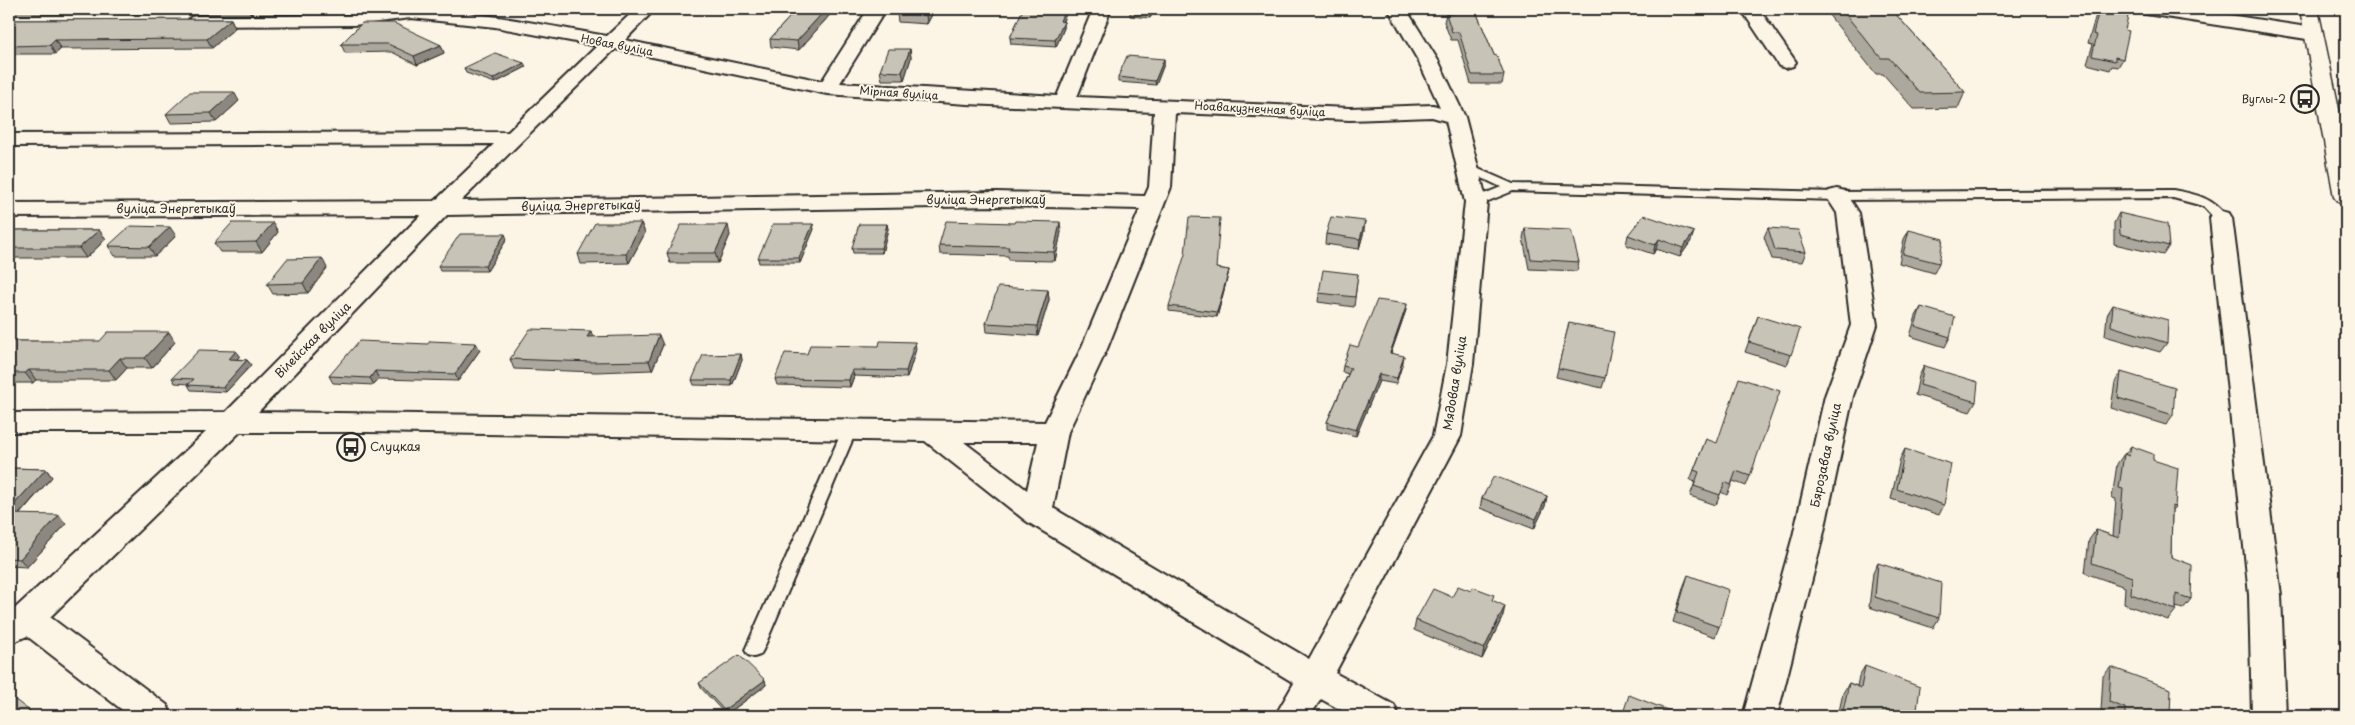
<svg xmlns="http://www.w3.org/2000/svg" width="2355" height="725" viewBox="0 0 2355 725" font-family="'Playpen Sans',sans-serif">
<rect width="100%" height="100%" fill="#fcf5e5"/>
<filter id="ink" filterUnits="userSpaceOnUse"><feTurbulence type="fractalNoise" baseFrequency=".02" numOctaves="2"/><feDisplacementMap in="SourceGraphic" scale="10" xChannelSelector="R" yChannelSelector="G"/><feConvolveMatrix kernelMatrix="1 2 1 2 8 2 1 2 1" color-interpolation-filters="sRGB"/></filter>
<g filter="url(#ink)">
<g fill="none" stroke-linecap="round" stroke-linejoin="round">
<defs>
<path id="service" d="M1467,164L1513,184L1837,192L2173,190C2195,194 2215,198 2227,218L2225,221H2217L2203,206L2173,198L1837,200L1513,191L1476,206L1472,205L1470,202L1472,199L1501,187L1463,169L1461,167Z
M850,424L855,425L857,429L763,650L760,655L754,657L748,655L745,650L843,429L845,425Z"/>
<path id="minor" d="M401,9C470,9 539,24 607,36L636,9H655L625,40L822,81L868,9H886L840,83L1057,96L1093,9H1111L1077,97L1350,108L1433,105L1440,107L1419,62L1388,9H1406L1439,62L1465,117L1487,202L1473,364L1461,436L1335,673L1394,705L1399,716H1352L1321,699L1310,716H1275L1294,683L1026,521L925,441L367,432H240L50,617L167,705L172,716H130L27,636L9,644V614L206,432H9V413L226,412L421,215L9,217V203L435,201L494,144L9,146V134L508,132L597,46L495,27L411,18L354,25L197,26L191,25L188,21L191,17L197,16L354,15ZM615,49L827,94L967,104L1154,112L1149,187L1145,196L997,192L461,201ZM1175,113L1350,120L1432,117L1446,121L1465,202L1447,364L1433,436L1309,659L1053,508L1068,432L1107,349L1171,187ZM997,206L1140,209L1081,349L1045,422L258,412L447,215ZM964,442H1038L1027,490Z
M1741,9H1759L1796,62L1793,66L1786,68L1779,66Z
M2137,9H2215L2223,14L2313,28L2320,30L2322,34L2320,38L2313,40L2146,14L2140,13Z
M1837,189L1845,191L1859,213L1877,325L1853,396L1823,536L1777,716H1743L1793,536L1825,396L1851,325L1837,213L1826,196L1829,191Z
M2221,211L2229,213L2232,218L2281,595L2286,716H2252L2249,595L2210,218L2213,213Z"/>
<path id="tertiary" d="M2300,9H2318L2346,142V204L2338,202L2334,197Z"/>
</defs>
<use href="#service" stroke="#2b2b2b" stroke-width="4"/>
<use href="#minor" stroke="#2b2b2b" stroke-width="4"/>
<use href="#tertiary" stroke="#2b2b2b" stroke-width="3"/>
<use href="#service" fill="#fcf5e5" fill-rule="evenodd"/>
<use href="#minor" fill="#fcf5e5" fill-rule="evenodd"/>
<use href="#tertiary" fill="#fcf5e5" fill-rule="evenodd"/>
</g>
<path fill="#aca89d" stroke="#2b2b2b" d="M9,9H256L251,14L9,15Z
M797,9H835L799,50L771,47L770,39Z
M935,9L927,24L898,22L897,14Z
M1023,9H1068L1063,21L1064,22V28L1056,47L1011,44L1010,38Z
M1130,9H1155L1150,18L1130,16Z
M1446,9H1475L1494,55L1504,75L1502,84H1471L1458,40H1451L1444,22L1446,14H1448Z
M1824,9H1891L1965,92L1958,108L1914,109L1883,74H1876Z
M2099,10L2125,30L2123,59L2118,67L2112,66L2110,70L2087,64L2093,44L2088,43L2095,18Z
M231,19L235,28L212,48L61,49L55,54H9V20Z
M362,23L441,45L444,53L417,65L392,52L345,53L341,44Z
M910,49L911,58L904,80H882L880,71Z
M1164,59V64L1156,85L1118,82V77Z
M526,67L495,83L466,73L464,68Z
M239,101L216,122L171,123L166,114Z
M2119,213L2169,246L2163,255L2114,244V223Z
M273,223L278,232L262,252H220L214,243Z
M641,223L645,233L629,263L581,264L578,254Z
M887,224L888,229L882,253H853L852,248Z
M1525,228L1579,262L1577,271L1529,269L1523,238Z
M1768,228L1806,252L1802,262L1772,259L1764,237Z
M814,229L800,263H759L758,258Z
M9,230H99L106,239L86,258H9Z
M1909,230L1939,263L1934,273L1899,263L1904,239Z
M1364,231L1359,249L1325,244L1326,234Z
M1061,232L1055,261L1009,260L1008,256L940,254L939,245Z
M730,235L718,263H670L667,253Z
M1628,235L1691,241L1680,257L1656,249L1653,254L1626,245Z
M176,236L155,256H115L108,246Z
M507,239L487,271H440L438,266Z
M327,268L308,293L273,294L267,284Z
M1216,268L1229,270L1228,275L1217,317L1169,311V306Z
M1358,274L1354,307L1318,302L1319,293Z
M1048,290L1049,300L1038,336L987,332L986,323Z
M2113,305L2167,343L2160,352L2105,336L2107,315Z
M1921,307L1950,337L1945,347L1910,336L1916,316Z
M1406,310L1391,353L1403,362L1396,384L1379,381L1356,436L1327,429V422L1348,374L1342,372L1343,366L1358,347Z
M1758,316L1791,355L1787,365L1745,352Z
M1569,323L1605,378L1602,388L1556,377Z
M593,337L663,345L652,370L596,372L514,369L510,359Z
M9,341L175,342L152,368H127L116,380H36L33,383H9Z
M916,349L907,378L854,376L850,387L777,385L775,379L807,354Z
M480,350L458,381L379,379L374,385L333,383L329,376Z
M236,351L240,356L237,359L247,360L251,365L226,392L191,390L188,385L189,384L175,383L172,378Z
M741,354L742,360L732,386L694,385L692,380Z
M1924,366L1976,402L1970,412L1915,395L1919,376Z
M2121,372L2173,415L2166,425L2111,408L2115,382Z
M1706,439L1750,476L1746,486L1733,481L1727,495L1721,492L1716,505L1690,496L1695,482L1690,480Z
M2131,446L2153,460L2175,507L2172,510L2171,557L2191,599L2183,609L2176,607V610L2168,620L2124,604L2125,587L2085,573L2089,540L2096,530L2113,536L2116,499L2112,498L2117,464L2124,454H2125Z
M1905,449L1944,505L1939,515L1891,499L1900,459Z
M9,468L46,469L52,477L19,515L66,524L27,567L9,566Z
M1547,496L1545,506L1534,529L1480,508L1482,498Z
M1878,563L1939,618L1933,628L1869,607L1873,573Z
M1688,575L1719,627L1715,637L1673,622L1684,585Z
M1452,597L1493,601L1503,616L1482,659L1414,630L1416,620Z
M1865,666L1917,710L1930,716H1838L1843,693L1849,683L1857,686L1859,676Z
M2111,667L2170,716H2113L2101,711L2103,676Z
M765,680L766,685L726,715L701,688L699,683Z"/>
<path fill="#8c8880" stroke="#2b2b2b" d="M248,9H256L251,14Z
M826,9H835L799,50L797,41Z
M929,9H935L927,24L926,15Z
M1065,9H1068L1060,27V21Z
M1150,9H1155L1150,18Z
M231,19L235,28L212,48L207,39Z
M1064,22V28L1056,47L1055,40Z
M55,40L61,49L55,54L50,45Z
M441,45L444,53L417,65L414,56Z
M910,49L911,58L904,80L902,72Z
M1164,59V64L1156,85L1155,81Z
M524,63L526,67L495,83L493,79Z
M234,92L239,101L216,122L211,113Z
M1365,221L1364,231L1359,249L1360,239Z
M1060,222L1061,232L1055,261L1054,252Z
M273,223L278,232L262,252L256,242Z
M641,223L645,233L629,263L626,254Z
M813,224L814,229L800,263L799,258Z
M887,224L888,229L882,253L881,248Z
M728,225L730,235L718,263L715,253Z
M170,227L176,236L155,256L149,247Z
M99,230L106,239L86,258L79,248Z
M1694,232L1691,241L1680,257L1683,248Z
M505,234L507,239L487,271L485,266Z
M1659,239L1656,249L1653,254L1655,245Z
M322,258L327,268L308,293L303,283Z
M1229,270L1228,275L1217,317V312Z
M1048,290L1049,300L1038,336L1037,326Z
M1407,304L1406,310L1389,359L1390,353Z
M591,331L594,341L587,337Z
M169,332L175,342L152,368L145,358Z
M659,335L663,345L652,370L649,361Z
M915,342L916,349L907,378L906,371Z
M476,343L480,350L458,381L455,374Z
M236,351L240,356L232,364L229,359Z
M741,354L742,360L732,386L731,380Z
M1404,356L1403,362L1396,384L1397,378Z
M120,358L127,368L116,380L109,370Z
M247,360L251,365L226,392L223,387Z
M29,370L36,380L33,383L25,373Z
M852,370L854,376L850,387L849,380Z
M375,371L379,379L374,385L370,378Z
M1379,374V381L1356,436V430Z
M46,469L52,477L12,522L9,519V510Z
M1547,496L1545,506L1534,529L1536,519Z
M59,515L66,524L27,567L20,559Z
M1505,606L1503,616L1482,659L1484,649Z
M765,680L766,685L726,715L724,710Z
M31,712L35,716H25Z"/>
<path fill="#c8c3b7" stroke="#2b2b2b" d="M797,9H826L797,41L770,39Z
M901,9H929L926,15L897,14Z
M1023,9H1065L1060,21L1064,22L1055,40L1010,38Z
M1450,9H1475L1494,55L1497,56L1504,75H1472L1459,32H1452L1446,14H1452Z
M1841,9H1891L1965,92L1920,93L1889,58H1881Z
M2099,10L2128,16L2125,30L2129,31L2123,59L2115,57V61L2092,56L2097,35L2093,34Z
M231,19L207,39L55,40L50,45L9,46V20Z
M362,23H394L441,45L414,56L388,44H341Z
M888,49H910L902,72L880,71Z
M495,53L524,63L493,79L464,68Z
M1127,56L1164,59L1155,81L1118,77Z
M190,92H234L211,113L166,114Z
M2119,213L2167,224L2169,246L2120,234Z
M1644,215L1694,232L1683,248L1659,239L1655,245L1628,235Z
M1189,217L1220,218L1216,268L1229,270L1217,312L1169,306L1185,254Z
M1331,217L1365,221L1360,239L1326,234Z
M946,221L1014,223L1015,221L1060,222L1054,252L1008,250L1009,247L939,245Z
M232,223H273L256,242L214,243Z
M595,223H641L626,254H578Z
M773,224H813L799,258H758Z
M859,224H887L881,248H852Z
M681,225H728L715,253H667Z
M130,226L170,227L149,247L108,246Z
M1525,228L1571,230L1579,262L1531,259Z
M1768,228L1798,230L1806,252L1775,250Z
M9,230H99L79,248H9Z
M1909,230L1943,239L1939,263L1903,254Z
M460,234H505L485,266H438Z
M322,258L303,283L267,284L287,259Z
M1323,270L1358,274L1355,297L1319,293Z
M998,287L1048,290L1037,326L986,323Z
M1377,300L1407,304L1390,353L1404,356L1397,378L1379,374L1356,430L1327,422L1351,368L1343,366L1350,345L1358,347Z
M2113,305L2168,320L2167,343L2111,326Z
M1921,307L1955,317L1950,337L1915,326Z
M1758,316L1800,329L1791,355L1749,342Z
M1569,323L1614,332L1605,378L1558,368Z
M530,329L591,331L587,337L659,335L649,361L592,362L510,359Z
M108,332H169L145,358H120L109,370H29L25,373H9V341H100Z
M359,341L428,344L430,341L476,343L455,374L375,371L370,378L329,376Z
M880,341L915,342L906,371L852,370L849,380L775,379L785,353L807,354L810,345L879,346Z
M199,350L236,351L229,359L247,360L223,387L188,385L194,379L172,378Z
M741,354L731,380H692L703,355Z
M1924,366L1978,382L1976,402L1920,385Z
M2121,372L2175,388L2173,415L2118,398Z
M1739,378L1780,391L1750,476L1736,471L1731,485L1725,482L1720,495L1694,486L1699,472L1694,470L1706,439L1717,443Z
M2131,446L2153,454V460L2178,468L2175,507L2172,506L2171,557L2192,565L2191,599L2176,594V610L2131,594L2132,577L2092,563L2096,530L2119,538L2123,489L2119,488L2124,454L2129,456Z
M1905,449L1951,464L1944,505L1897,489Z
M9,468L46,469L9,510Z
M1494,476L1547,496L1536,519L1482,498Z
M9,514L59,515L20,559L9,558Z
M1878,563L1941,583L1939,618L1875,597Z
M1688,575L1729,590L1719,627L1677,612Z
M1458,586L1471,591L1473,587L1494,595L1492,600L1505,606L1484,649L1416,620L1433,589L1452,597Z
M739,655L765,680L724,710L699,683Z
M1865,666L1920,687L1917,710L1931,715L1930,716H1842L1849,683L1861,688Z
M2111,667L2171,689L2170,716H2125V708L2109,702Z
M9,695L31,712L25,716H9Z
M1629,695L1683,716H1622Z"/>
</g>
<defs>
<symbol id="bus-ring" viewBox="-11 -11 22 22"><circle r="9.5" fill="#fcf5e5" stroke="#2b2b2b" stroke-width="1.5"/><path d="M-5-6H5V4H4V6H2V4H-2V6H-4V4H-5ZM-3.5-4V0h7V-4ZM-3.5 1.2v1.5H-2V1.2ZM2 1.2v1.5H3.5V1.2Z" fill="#2b2b2b"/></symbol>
</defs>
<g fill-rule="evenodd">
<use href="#bus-ring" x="2289" y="83" width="32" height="32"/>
<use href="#bus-ring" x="335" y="431" width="32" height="32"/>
</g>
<g text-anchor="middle" stroke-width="4" stroke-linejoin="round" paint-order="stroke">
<g font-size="11" fill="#2b2b2b" stroke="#fcf5e5">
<text transform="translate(617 45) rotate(11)" y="4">Новая вуліца</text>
<text transform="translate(899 93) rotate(4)" y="4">Мірная вуліца</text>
<text transform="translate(1260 109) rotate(3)" y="4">Ноавакузнечная вуліца</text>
</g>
<g font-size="11" fill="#2b2b2b" stroke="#fcf5e5" text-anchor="end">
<text x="2286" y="103">Вуглы-2</text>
</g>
<g font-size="12" fill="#2b2b2b" stroke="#fcf5e5">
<text x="986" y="204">вуліца Энергетыкаў</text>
<text transform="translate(581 206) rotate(-1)" y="4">вуліца Энергетыкаў</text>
<text x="176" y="213">вуліца Энергетыкаў</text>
<text transform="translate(313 340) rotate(-45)" y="4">Вілейская вуліца</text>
<text transform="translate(1455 383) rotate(-81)" y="4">Мядовая вуліца</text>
<text transform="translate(1826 455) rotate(-78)" y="4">Бярозавая вуліца</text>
</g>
<g font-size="12" fill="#2b2b2b" stroke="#fcf5e5" text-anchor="start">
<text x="370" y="451">Слуцкая</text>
</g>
</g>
<rect width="2355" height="725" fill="none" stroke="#fcf5e5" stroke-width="30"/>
<rect x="15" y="15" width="2325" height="695" fill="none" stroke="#2b2b2b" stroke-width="2" filter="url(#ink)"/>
</svg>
